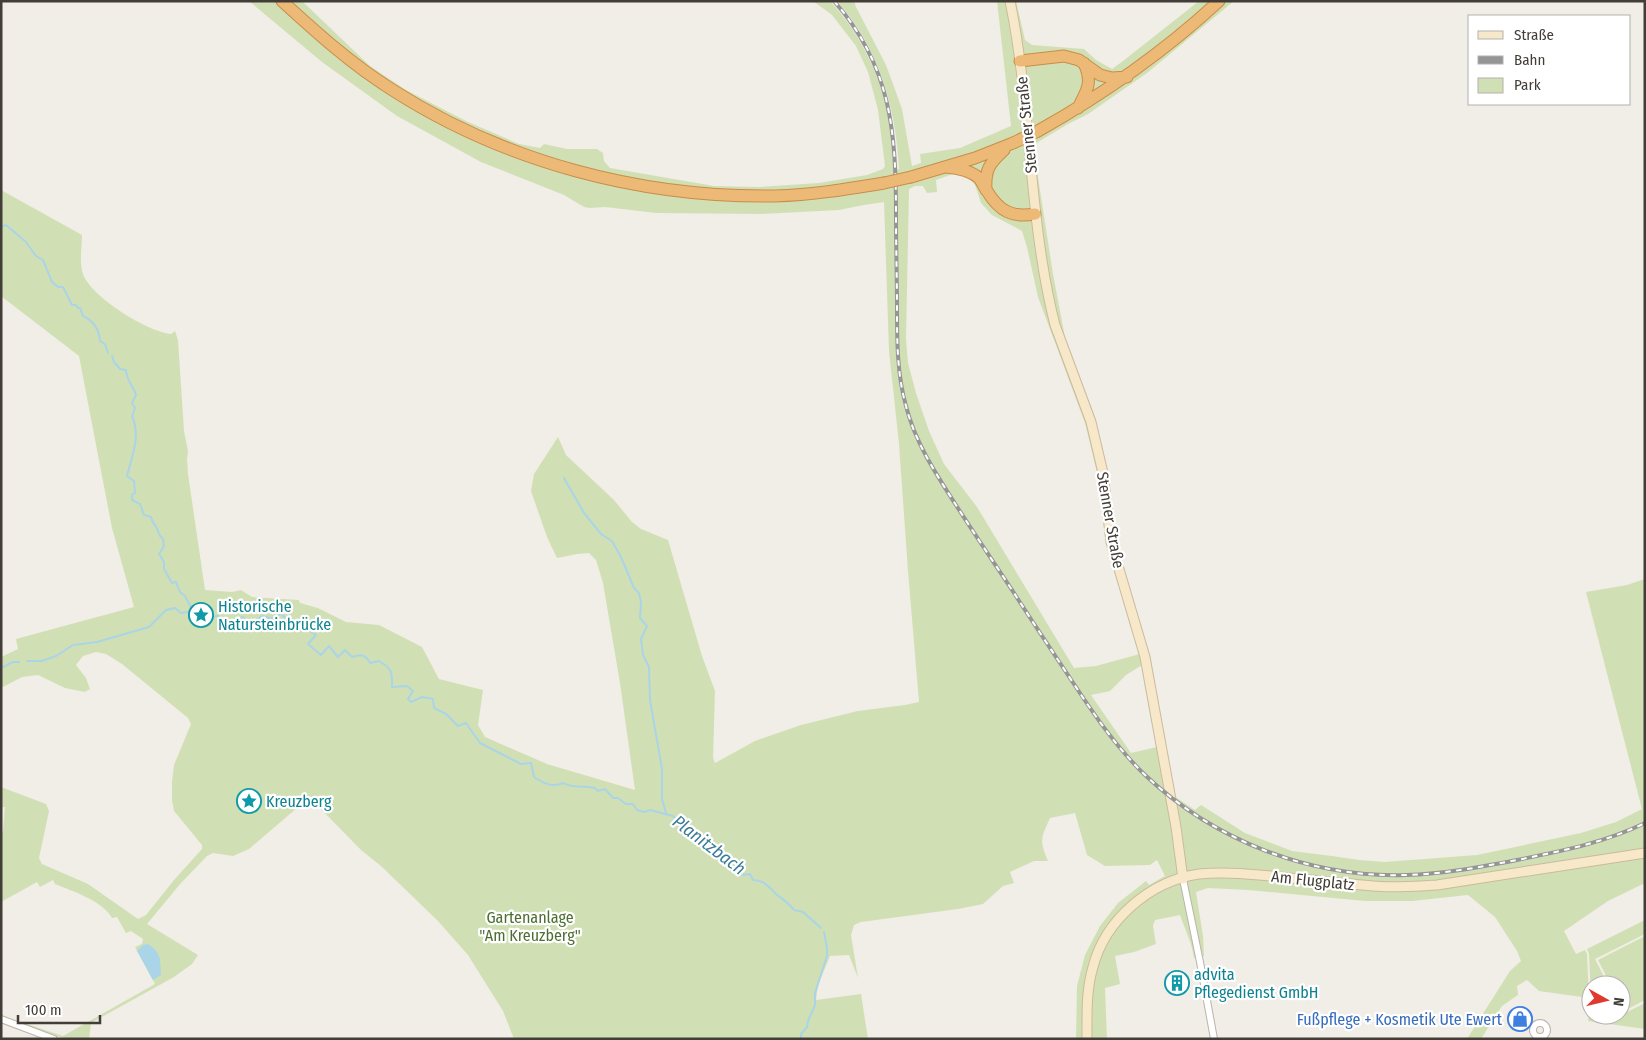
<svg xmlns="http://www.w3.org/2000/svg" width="1646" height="1040" viewBox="0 0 1646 1040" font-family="'Fira Sans Condensed',sans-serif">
<rect width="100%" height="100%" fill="#f1ede7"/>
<path fill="#d1e0b4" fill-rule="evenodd" d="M249,1H302L370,66L406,90L466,121L519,144L540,148L544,144L567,149H597L603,153L604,161L610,168L714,186L759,187L819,183L867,175L883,169L885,166L878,110L868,72L856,46L832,15L813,1H830C862,35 882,79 890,125C892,140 892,156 894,171L899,169C896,108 879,48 837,1H855V5L886,65L893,84L902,109L912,166L921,163L920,154L960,148L1011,126L997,1H1016L1025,40L1032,45L1084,49L1096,60L1112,69L1123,61L1199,1H1234L1147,73L1088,114L1068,124L1033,145L1053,274L1067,348L1091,407L1105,473L1116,542L1148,651L1140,654L1142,665L1126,675L1110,691L1091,695L1131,753L1157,747L1165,790L1195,810L1201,805L1245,833L1292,851L1332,856L1359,860L1385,862L1477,855L1581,833L1616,822L1642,809L1586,592L1627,585L1645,579V883L1608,901L1564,931L1576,954L1585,950L1587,954L1589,998L1539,991L1527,980L1517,986L1518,995L1502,1006L1481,1039H1467L1510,971L1521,961L1517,951L1495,917L1468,895L1412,901H1365L1248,890L1208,888L1196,892L1203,936L1204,956L1194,958C1192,942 1185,930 1180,915L1155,920L1153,926L1156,944L1134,952L1115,956L1120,984L1105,988L1107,1039H1076L1077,986L1085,955L1100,926L1118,903L1146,881L1149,885L1165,876L1157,860L1150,865L1105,866L1087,855L1075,813L1050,818C1041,838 1039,840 1048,861H1034L1010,872L1014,883L1003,886L983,904L958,909L861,922L854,925L851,935L858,978L849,955L830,956L818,985L816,1000L861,994L868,1039H514L503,1011L468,955L438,921L381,866L361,850L312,800L297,808L249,849L233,856L213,853L207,856L181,883L147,924L198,955L192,964L174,977L91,1023L89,1039H66L19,1023L21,1022L63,1036L155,984L135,947L142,944L143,939L131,931L126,933L117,917L112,918C103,901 72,891 55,884L53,880L40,887L37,882L1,902V832H3L5,807H1V787L46,804L49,811L39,858L42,864L88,884L138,919L146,915L174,880L202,849V845L174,811L172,800V781L174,765L191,724L188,718L122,664L106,654L96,652L83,656L76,665L86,678L90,689L85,692L65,688L38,675L22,677L1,688V657L18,649L16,639L134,607L112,528L79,356L1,296V190L82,235C82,248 79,262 83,274C91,297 148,332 171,334L175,331L178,340L184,431L188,451L187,459L188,474L205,590L232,592L241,590L252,597L299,600L300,603L318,608L346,622L379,625L422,647L439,679L483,690L478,725L485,737L547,764L635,790L620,683L603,583L596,560L589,553L577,554L557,558L547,537L531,491L534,474L558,437L566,455L614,500L632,522L641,529L668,540L702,656L715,691L713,758L715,763L755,741L801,725L858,711L905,705L919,702L908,571L899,444L889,351L884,202L864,205L839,210L761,214L656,213L605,207L590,208L584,207L564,195L481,162L397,116L322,62ZM953,174L967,176L975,185L981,203L992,215L1022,231L1027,247L1038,297L1085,423L1096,468L1106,537L1140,654L1096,666L1074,668L977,507L944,464L929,431L916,393L908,363L906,339L909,189L915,186H923L927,193L937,192L936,180Z
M1645,920V934L1595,959L1608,985H1591V1015H1621V1011L1623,1014L1645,1003V1029L1588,1021L1591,998L1589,954L1587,949Z
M1645,936V1000L1624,1011L1621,1005V985H1611L1598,960Z"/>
<path fill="#aad4e7" d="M148,944C162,953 160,960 161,975L153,980L137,951L143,945Z"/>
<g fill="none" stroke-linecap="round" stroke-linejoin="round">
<path stroke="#aad4e7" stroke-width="2" d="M1,227L6,225L26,242L36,256L43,260L52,282L58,287H63L72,305H76L78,308H80L83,316C94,321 99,329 100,341L105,344L108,353
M112,356L114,362L120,369L126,370C127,382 133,385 136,395L132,403L135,408L132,416C141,436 132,456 127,476L134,481L135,493L132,495V500L140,504L144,515L151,517C152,522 154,523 156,527C159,532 158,535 163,539L164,546L159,554L164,562V569L172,583L176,582L180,592L185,596L193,611L211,617L218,616C225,624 234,621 243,617L245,624L250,625L262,616L274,619L277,618L280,613L288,620H296L305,628L316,635L308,644L321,655L329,646L338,657L345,650L352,657C361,654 365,654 370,663L379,661C393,669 392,673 392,687L407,686L413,691L408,699L411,702L422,697L433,699L434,708L446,714L458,726L466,723L480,743L521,764L531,763L534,777C543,783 552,788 563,783C571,788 585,786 595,788L598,791L605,789L613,798H618L626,804H633L637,810L644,812L650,810L673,816L680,824L683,830L693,831L697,837H700L734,863L743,875L750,874L753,880C764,880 769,887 776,894C783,900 788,902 794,910L803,912L821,928
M564,478L584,513L601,534L612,541L621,557L634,588L639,593L641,602L640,618L647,626L641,639L643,655L649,667L650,700L662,769V799L666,813
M27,661H42L56,656L73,645L97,642L149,627L166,610L175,608L181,613L193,611
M1,668L13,662H19
M801,1039V1034L807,1027L808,1021L815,1005V993L827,956V948L824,932"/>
<defs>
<path id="street" d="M1183,879L1200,962L1214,1039
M1,1019L54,1039
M1533 1030a7 7 0 1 1 14 0a7 7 0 1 1-14 0Z"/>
<path id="secondary" d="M1010,1C1032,108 1028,219 1055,325L1091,422L1103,473L1111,542L1145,657L1176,827L1183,879
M1087,1039C1087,1015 1086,990 1093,967C1105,920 1150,881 1199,874C1219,872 1239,873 1259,875C1297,878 1335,883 1373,886C1394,888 1416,886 1437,885L1645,853"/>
<path id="highway" d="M282,1C316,32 351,64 391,89C504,162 641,198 775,196C812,195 848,189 884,183
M1020,61L1064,56L1079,60L1100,75L1112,78L1127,77
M1078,108C1087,90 1093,83 1084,63
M1038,131C1104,94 1164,52 1219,1
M946,167C957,168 970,170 979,178C982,182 984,187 987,191C999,211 1012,218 1035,214
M911,177L975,158L1013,143
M986,190C985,169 989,164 1004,150"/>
</defs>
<use href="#street" stroke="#bbb4ab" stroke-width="8"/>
<use href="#secondary" stroke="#cbba9c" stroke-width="11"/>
<use href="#highway" stroke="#c98d49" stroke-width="13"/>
<use href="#street" stroke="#fff" stroke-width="6"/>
<use href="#secondary" stroke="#f7e8ca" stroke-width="9"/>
<use href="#highway" stroke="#ecb977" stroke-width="11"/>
<defs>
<path id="rail" d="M834,1C892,67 896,133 896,217C896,248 897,278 897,308C897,341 897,374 906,406C915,442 936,474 956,505C975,535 995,564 1014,593C1032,621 1050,648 1068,675C1091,710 1114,745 1145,775C1215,841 1310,878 1406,875C1444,874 1481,867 1517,860C1561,851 1604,843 1645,823"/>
</defs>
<use href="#rail" stroke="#959595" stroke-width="4"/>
<use href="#rail" stroke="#fff" stroke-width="2" stroke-dasharray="5.5" stroke-linecap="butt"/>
<defs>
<path id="highway-bridge" d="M1013,143L1038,131
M884,183L911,177"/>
</defs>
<use href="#highway-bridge" stroke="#c98d49" stroke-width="13" stroke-linecap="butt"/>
<use href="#highway-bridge" stroke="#ecb977" stroke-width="11"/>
</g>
<defs>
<symbol id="sight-ring" viewBox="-11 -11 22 22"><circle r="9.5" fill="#fff" stroke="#0f9aa8" stroke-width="1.5"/><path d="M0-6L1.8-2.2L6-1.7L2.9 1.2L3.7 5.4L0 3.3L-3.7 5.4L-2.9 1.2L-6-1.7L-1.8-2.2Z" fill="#0f9aa8"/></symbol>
<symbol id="building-ring" viewBox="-11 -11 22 22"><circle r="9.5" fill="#fff" stroke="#0f9aa8" stroke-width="1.5"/><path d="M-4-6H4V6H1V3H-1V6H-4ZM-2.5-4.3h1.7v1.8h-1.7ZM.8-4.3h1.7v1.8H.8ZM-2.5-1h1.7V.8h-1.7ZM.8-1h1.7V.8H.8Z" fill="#0f9aa8"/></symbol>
<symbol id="shop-ring" viewBox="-11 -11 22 22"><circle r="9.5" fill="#fff" stroke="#3f7fe0" stroke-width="1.5"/><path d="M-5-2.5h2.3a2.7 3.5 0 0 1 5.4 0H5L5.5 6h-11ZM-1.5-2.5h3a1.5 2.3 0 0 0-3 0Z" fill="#3f7fe0"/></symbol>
</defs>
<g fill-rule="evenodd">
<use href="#sight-ring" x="187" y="601" width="28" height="28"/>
<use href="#sight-ring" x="235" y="787" width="28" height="28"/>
<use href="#building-ring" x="1163" y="969" width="28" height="28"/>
<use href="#shop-ring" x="1506" y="1005" width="28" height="28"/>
</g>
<g text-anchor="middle" stroke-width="4.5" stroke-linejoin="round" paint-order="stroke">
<g font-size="16" fill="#433d37" stroke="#fff">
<text transform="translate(1026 125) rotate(-96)" y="6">Stenner Straße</text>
<text transform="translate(1111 520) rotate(80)" y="6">Stenner Straße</text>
<text transform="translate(1313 880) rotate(6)" y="6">Am Flugplatz</text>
</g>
<g font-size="16" fill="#0d838f" stroke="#fff" text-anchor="start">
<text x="218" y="612">Historische<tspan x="218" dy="18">Natursteinbrücke</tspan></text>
<text x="266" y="807">Kreuzberg</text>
<text x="1194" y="980">advita<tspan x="1194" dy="18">Pflegedienst GmbH</tspan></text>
</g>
<g font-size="16" fill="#4e6d31" stroke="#fff">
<text x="530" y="923">Gartenanlage<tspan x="530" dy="18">"Am Kreuzberg"</tspan></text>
</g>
<g font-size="16" fill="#366cbe" stroke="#fff" text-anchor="end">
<text x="1502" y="1025">Fußpflege + Kosmetik Ute Ewert</text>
</g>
<g font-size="18" font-style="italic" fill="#3c7b9a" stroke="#fff">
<text transform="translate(709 845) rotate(37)" y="6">Planitzbach</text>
</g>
</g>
<rect width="1646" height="1040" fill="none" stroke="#433d37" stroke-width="5"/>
<rect x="1468" y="15" width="162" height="90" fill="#ffffff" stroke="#b4b1af"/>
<rect x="1478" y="31" width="25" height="8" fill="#f7e8ca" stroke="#b4b1af"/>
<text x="1514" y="40" font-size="15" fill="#433d37">Straße</text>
<rect x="1478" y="56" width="25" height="8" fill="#959595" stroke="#b4b1af"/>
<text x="1514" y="65" font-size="15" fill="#433d37">Bahn</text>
<rect x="1478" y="78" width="25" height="15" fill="#d1e0b4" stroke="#b4b1af"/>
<text x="1514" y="90" font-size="15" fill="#433d37">Park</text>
<g transform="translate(1606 1000) rotate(98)"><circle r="24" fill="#ffffff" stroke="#b4b1af"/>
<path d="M0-4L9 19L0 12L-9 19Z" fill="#df3930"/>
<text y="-8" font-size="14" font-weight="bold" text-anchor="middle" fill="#433d37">N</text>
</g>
<path d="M18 1015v8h82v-8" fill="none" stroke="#433d37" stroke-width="2.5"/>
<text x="25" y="1015" font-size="15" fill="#433d37" stroke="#ffffff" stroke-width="4" paint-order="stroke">100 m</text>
</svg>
